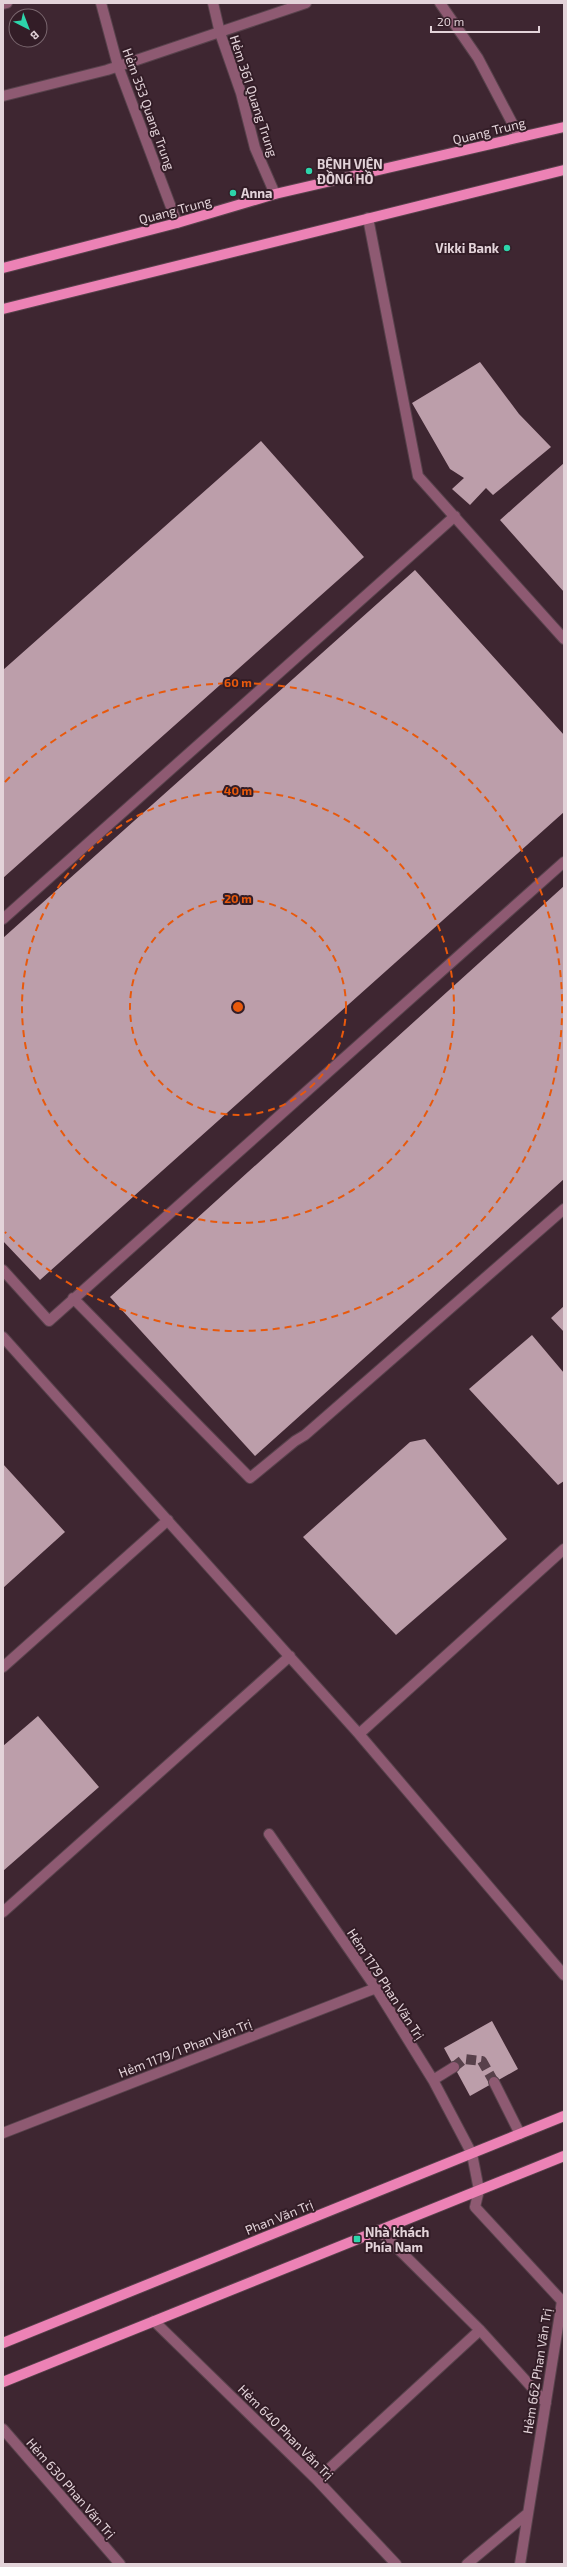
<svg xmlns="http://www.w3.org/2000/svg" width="567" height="2567" viewBox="0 0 567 2567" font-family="'Exo 2',sans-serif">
<rect width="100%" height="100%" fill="#3e2631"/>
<path fill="#bc9eaa" d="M480,362L519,414L551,447L493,495L486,488L470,505L452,489L464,478L450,469L412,403Z
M261,441L364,557L3,878V670Z
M564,463V592L500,520Z
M415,570L564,735V812L40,1280L3,1241V938Z
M564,886V1179L255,1456L110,1297Z
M564,1306V1332L551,1318Z
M532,1335L564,1373V1481L558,1485L469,1389Z
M425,1439L507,1539L396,1635L303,1537L410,1442Z
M3,1464L65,1532L3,1588Z
M38,1716L99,1787L3,1871V1746Z
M492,2021L518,2069L470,2096L444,2048Z"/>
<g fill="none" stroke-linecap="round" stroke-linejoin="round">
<path stroke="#57404a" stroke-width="10" stroke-dasharray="10 5" stroke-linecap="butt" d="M454,2067L464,2059L482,2061L494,2082"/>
<defs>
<path id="minor" d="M101,3L118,66L177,223
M213,3L220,33L241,93L255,148L275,194
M440,3L478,58L519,136
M3,4L7,3
M3,96L107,70L306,3
M368,218L418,476L564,639
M3,919L455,516
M3,1270L49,1321L564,862
M73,1298L250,1478L295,1441L305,1435L564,1209
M3,1337L359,1734L564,1975
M3,1667L168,1520
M359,1734L564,1549
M269,1834L376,1988L433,2080L472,2154L479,2190L475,2207L562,2301L520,2564
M3,1912L290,1656
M433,2080L454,2067
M494,2082L520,2134
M3,2133L376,1988
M379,2230L480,2330L546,2403
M154,2321L317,2480L396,2564
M3,2429L120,2564
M317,2480L480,2330
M467,2564L528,2513"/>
<path id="major" d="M3,268L177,223L275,194L564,127
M3,309L564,170
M3,2343L564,2116
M3,2382L564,2156"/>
</defs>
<use href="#minor" stroke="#58424c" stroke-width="12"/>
<use href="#major" stroke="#58424c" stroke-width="12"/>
<use href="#minor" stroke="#8e5a72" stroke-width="10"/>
<use href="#major" stroke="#ec82b5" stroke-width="10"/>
</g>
<g fill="none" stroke="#e8590c" stroke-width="2" stroke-dasharray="7 5">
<circle cx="238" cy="1007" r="108"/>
<circle cx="238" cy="1007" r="216"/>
<path d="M5 782A324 324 0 1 1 5 1232"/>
</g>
<g fill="#2dd5ab" stroke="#331d27" stroke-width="1.5">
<circle cx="309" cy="171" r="4"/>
<circle cx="233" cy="193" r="4"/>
<circle cx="507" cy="248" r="4"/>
<rect x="353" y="2235" width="8" height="8" rx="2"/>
</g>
<g text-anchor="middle" stroke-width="4" stroke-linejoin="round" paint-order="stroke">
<g font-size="13" fill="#e3d3d9" stroke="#331d27">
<text transform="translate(254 96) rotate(72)" y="5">Hẻm 361 Quang Trung</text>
<text transform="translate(149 109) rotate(70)" y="5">Hẻm 353 Quang Trung</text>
<text transform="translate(489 131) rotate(-14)" y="5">Quang Trung</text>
<text transform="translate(175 210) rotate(-15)" y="5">Quang Trung</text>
<text transform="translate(386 1984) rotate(57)" y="5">Hẻm 1179 Phan Văn Trị</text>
<text transform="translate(185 2048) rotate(-21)" y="5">Hẻm 1179/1 Phan Văn Trị</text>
<text transform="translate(279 2217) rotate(-22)" y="5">Phan Văn Trị</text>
<text transform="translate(537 2371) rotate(-81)" y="5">Hẻm 662 Phan Văn Trị</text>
<text transform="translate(286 2432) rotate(45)" y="5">Hẻm 640 Phan Văn Trị</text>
<text transform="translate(71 2488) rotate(49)" y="5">Hẻm 630 Phan Văn Trị</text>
</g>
<g font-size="13" font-weight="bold" fill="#e3d3d9" stroke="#331d27" text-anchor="start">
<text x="317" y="169">BỆNH VIỆN<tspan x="317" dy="15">ĐỒNG HỒ</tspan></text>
<text x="241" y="198">Anna</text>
<text x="499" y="253" text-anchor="end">Vikki Bank</text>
<text x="365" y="2237">Nhà khách<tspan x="365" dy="15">Phía Nam</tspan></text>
</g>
</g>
<circle cx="238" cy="1007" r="6" fill="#e8590c" stroke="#331d27" stroke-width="2"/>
<g font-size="12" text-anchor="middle" font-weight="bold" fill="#e8590c" stroke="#331d27" stroke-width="4" stroke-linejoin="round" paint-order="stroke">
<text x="238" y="687">60 m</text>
<text x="238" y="795">40 m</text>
<text x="238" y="903">20 m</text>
</g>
<rect width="567" height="2567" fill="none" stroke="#e3d3d9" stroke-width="8"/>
<g transform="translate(28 28) rotate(138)"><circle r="19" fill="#331d27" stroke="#79666e"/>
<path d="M0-3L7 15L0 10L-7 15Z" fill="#2dd5ab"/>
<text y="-6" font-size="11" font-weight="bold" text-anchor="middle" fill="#e3d3d9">B</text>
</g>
<path d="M431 26v6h108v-6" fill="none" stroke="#e3d3d9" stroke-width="2"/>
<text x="437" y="26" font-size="12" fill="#e3d3d9" stroke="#331d27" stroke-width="3" paint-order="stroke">20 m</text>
</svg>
